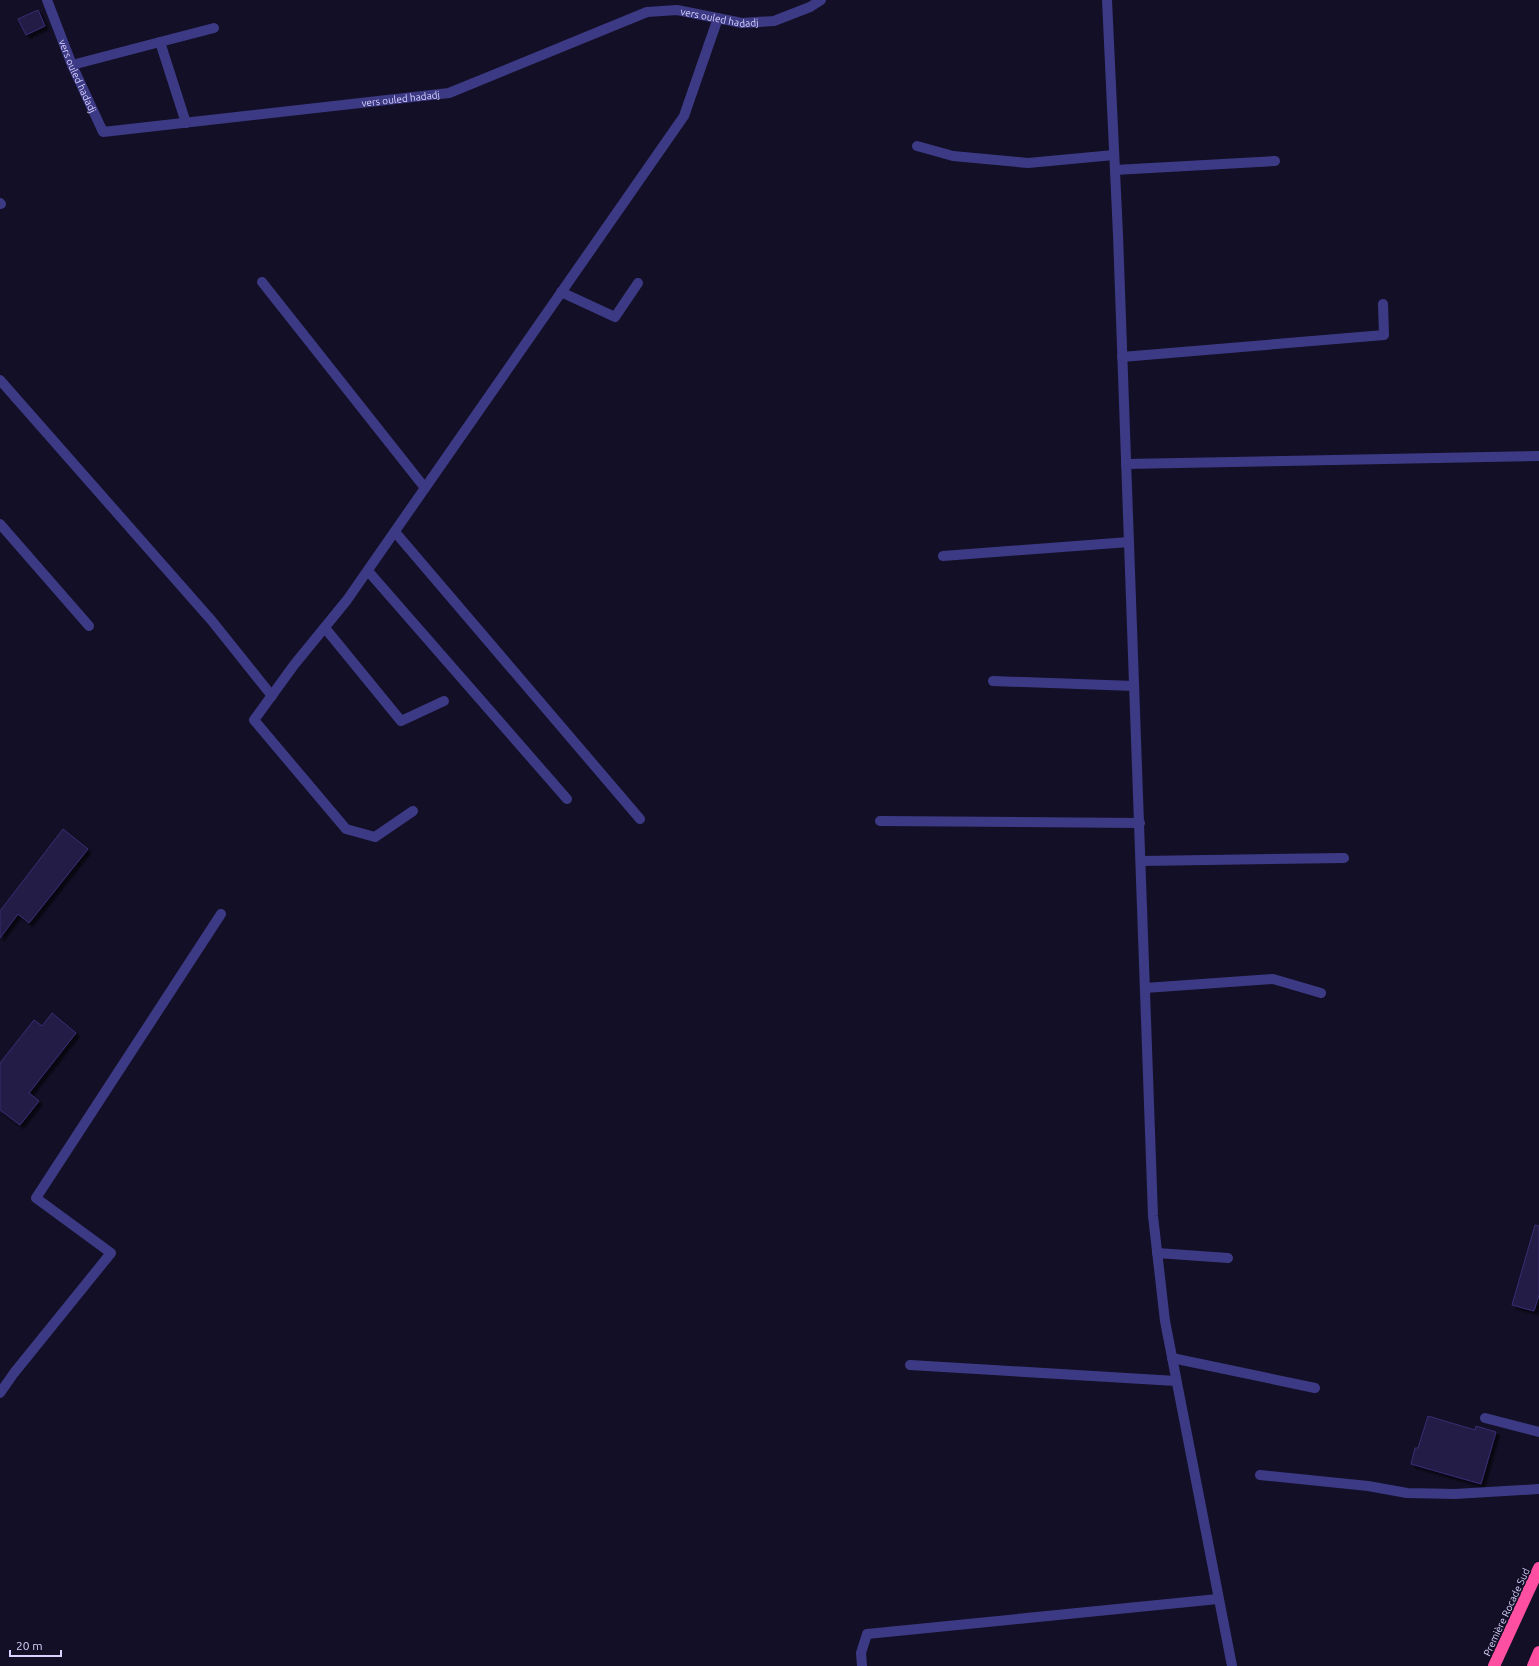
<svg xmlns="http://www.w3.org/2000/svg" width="1539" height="1666" viewBox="0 0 1539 1666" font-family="Ubuntu,sans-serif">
<defs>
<filter id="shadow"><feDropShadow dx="3.5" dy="3.5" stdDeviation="1" flood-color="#0009"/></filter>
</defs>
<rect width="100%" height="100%" fill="#130f26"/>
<path fill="#241b47" stroke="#3b2d73" filter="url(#shadow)" d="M38,10L45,26L26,35L18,19Z
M63,829L88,849L29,923L18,914L0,938V911Z
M52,1013L76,1033L29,1093L39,1101L20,1125L0,1110V1063L34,1020L42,1026Z
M1535,1225L1539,1226V1295L1534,1311L1512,1305Z
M1428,1416L1475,1430L1476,1426L1496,1432L1481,1484L1411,1464L1415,1448H1418Z"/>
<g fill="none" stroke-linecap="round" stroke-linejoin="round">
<g stroke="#3d3a85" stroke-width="10">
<path id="s1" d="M47,0L72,65L103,132L449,93L647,12L677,10L742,23L774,21L810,7L821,0"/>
<path d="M1107,0L1118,235L1153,1216L1165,1321L1232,1666"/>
<path d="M160,42L214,28"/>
<path d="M72,65L160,42L186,123"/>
<path d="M917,146L953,156L1028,163L1114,155"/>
<path d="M1115,170L1275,161"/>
<path d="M0,203L1,204"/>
<path d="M262,282L425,488"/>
<path d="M561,292L615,317L638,283"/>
<path d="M1122,357L1384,335L1383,304"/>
<path d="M0,380L212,621L272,696"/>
<path d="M1126,464L1539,456"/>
<path d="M0,524L89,626"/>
<path d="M395,532L640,819"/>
<path d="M943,556L1129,542"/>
<path d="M368,571L567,799"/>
<path d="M325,628L401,721L444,701"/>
<path d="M993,681L1134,686"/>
<path d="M413,811L375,837L346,829L254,720L294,665L347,600L684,116L718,18"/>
<path d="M880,821L1140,823"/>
<path d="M1141,861L1344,858"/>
<path d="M1145,988L1273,979L1321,993"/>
<path d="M1157,1253L1228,1258"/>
<path d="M1172,1358L1315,1388"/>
<path d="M910,1365L1176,1381"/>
<path d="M0,1393L14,1373L111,1253L36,1198L221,914"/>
<path d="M1485,1418L1539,1432"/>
<path d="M1260,1475L1368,1486L1407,1493L1455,1494L1539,1489"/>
<path d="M862,1666L861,1653L867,1634L1218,1599"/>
</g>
<path stroke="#ff4fa3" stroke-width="12" d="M1494,1666L1539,1568
M1533,1666L1539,1652"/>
</g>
<g text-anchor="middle" stroke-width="3.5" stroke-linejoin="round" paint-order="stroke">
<g font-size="10" fill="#d9d4ff" stroke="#130f26">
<text dy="4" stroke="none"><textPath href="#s1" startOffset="779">vers ouled hadadj</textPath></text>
<text dy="4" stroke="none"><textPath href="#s1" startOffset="82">vers ouled hadadj</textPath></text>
<text dy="4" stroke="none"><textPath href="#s1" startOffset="443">vers ouled hadadj</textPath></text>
<text transform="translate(1506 1612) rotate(-65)" y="4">Première Rocade Sud</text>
</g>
</g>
<path d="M10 1650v6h51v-6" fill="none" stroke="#d9d4ff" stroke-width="2"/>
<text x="16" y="1650" font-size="12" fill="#d9d4ff" stroke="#130f26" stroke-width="3" paint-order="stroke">20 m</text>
</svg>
